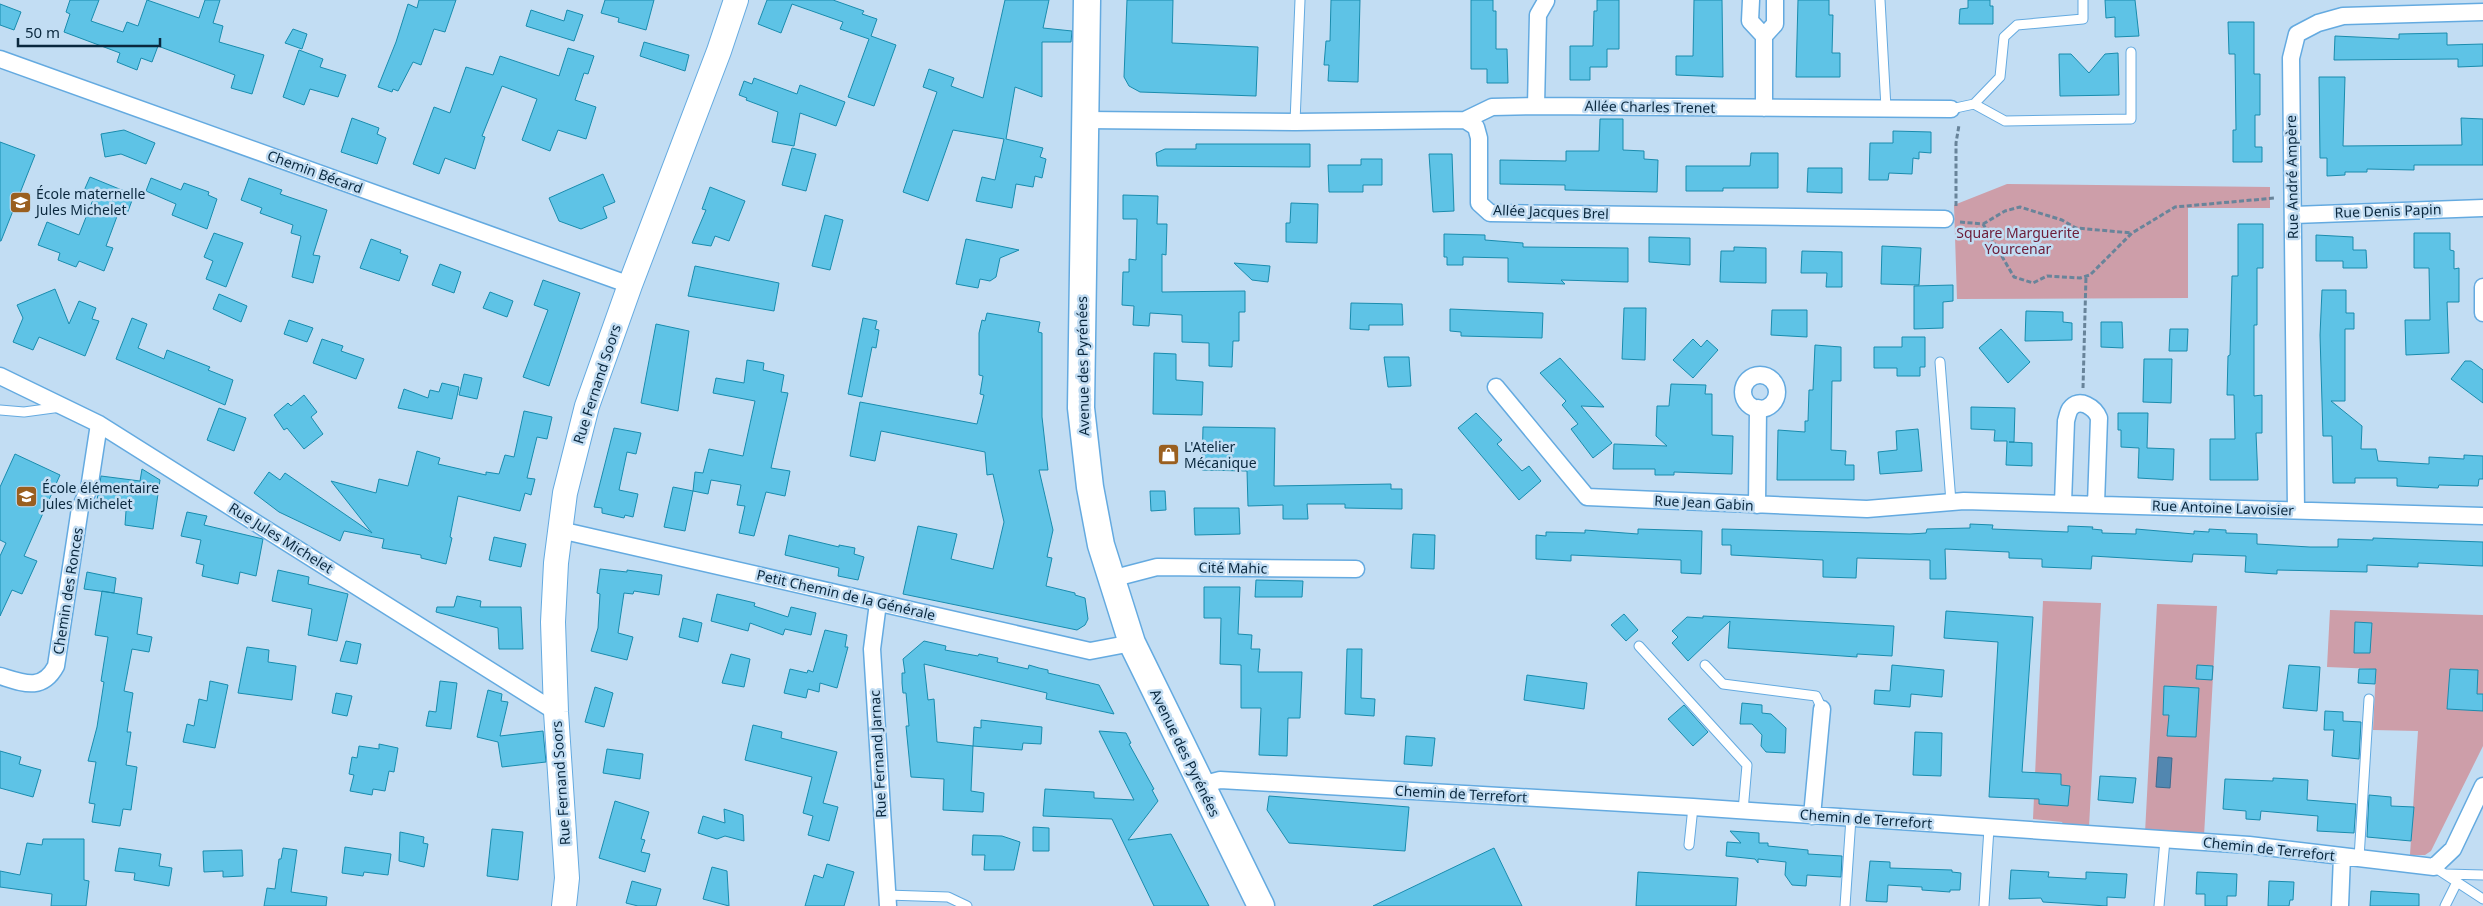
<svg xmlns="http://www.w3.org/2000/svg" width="2483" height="906" viewBox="0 0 2483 906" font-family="'Noto Sans',sans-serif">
<rect width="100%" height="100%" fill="#c2ddf3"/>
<path fill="#cd9ea9" d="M2007,184L2270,187V208H2188V298L1957,299L1954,205Z
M2043,601L2101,603L2089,827L2064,826L2062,822L2033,819Z
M2157,604L2217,606L2204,836L2145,833Z
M2330,610L2483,615V746L2431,851L2425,855H2410L2418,731L2373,730L2376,669L2327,667Z"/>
<path fill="#5287b0" stroke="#3c6a8e" d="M2158,757L2172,758L2170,788L2156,787Z"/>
<path fill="#5ec3e6" stroke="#198cae" d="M70,0H99L91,21L123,32L127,22L138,26L147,0L199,18L205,0H220L213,23L223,26L219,42L264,55L252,94L231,88L235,75L158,46L152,62L141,58L137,70L117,62L120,53L64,32L70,14L66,12Z
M419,0H456L445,32L434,29L421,65L413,62L398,91L393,89L392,92L378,87L396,42L408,4L417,8Z
M605,0H654L646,30L618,22L619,18L601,13Z
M767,0H833L864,11L862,14L877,19L871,36L896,45L874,106L848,97L869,39L840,29L843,22L792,4L781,33L758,24Z
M1005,0H1049L1043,28L1072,31L1071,42H1042V97L1015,87L1006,139L1043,148L1040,157L1046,159L1042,178L1035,176L1033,187L1016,184L1012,208L976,201L982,177L995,180L1004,139L953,130L928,201L903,192L937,92L923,87L929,69L954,78L951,86L983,98Z
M1127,0H1173L1172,43L1258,47L1256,96L1140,92L1129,86L1124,77Z
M1331,0H1360L1358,82L1328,81L1329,65H1324L1326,41H1330Z
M1471,0H1493V11H1496V49H1507L1508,83H1487V69H1471Z
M1597,0H1619V49H1607V67H1590V80H1570V46H1593L1594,11H1597Z
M1694,0H1722L1723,77L1676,75V56H1693Z
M1798,0H1829V15H1833L1832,53H1840V77H1796Z
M1968,0H1990V6H1993V24H1959L1960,9L1968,8Z
M2105,0H2135L2139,36L2115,37V17L2106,18Z
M0,4L21,12L14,30L0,25Z
M531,10L564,21L567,10L583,15L574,41L526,26Z
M2228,22H2254V74H2260V115H2255V147H2262V162H2233V130H2236L2235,54H2229Z
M293,29L307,34L302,49L285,43Z
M2447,33V45L2483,44V66L2458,67V59L2334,60L2335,36L2399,39V34Z
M644,42L689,55L685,71L640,56Z
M568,48L594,56L588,74L584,73L575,100L596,107L586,139L558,130L550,151L522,140L537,99L502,86L482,136L485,137L475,169L445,158L439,174L413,164L434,107L450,113L466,67L493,75L500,56L559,76Z
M299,50L323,59L320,67L346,75L338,97L310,89L304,105L283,97Z
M2118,53L2119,95L2060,96L2059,54H2071L2089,73L2105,54Z
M2319,77H2345L2343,146L2462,145L2461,118L2483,119V165H2414V170L2367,169V172H2345V175L2327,176V158H2320Z
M754,78L797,94L800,85L845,102L836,126L800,113L794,146L772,142L778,112L746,100L747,98L739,95L744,81L752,84Z
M352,118L379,128L377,134L386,138L377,164L341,152Z
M1600,119H1623V150L1644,151V159L1658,160L1657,192L1565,190V185L1500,184V160L1566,161V151H1599Z
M124,130L155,143L146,164L121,154L105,157L101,134Z
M1893,131L1931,132V153L1919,152V159L1913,158L1912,174L1889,173L1888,180H1869L1870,143H1893Z
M0,142L35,155L1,241H0Z
M1196,144H1310V167L1157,166L1156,153L1165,149H1196Z
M792,148L816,154L806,191L782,185Z
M1751,153H1778V188H1723V191H1686V166H1750Z
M1429,154H1452L1454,211L1433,212Z
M1361,159H1382V185H1363V192H1329L1328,165H1361Z
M1808,168H1842V193L1807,192Z
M603,174L615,202L603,207L607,218L581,229L559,221L549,198Z
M90,177L134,195L127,214L119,211L106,246L113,248L104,271L79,261L76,267L58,260L60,253L38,245L47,222L79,235L94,197L83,193Z
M151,178L181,190L184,183L209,192L208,195L217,199L207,229L172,215L176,204L146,191Z
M249,178L282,190L280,194L327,210L313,255L320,256L313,283L292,277L301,236L291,233L293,225L260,213L262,208L241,200Z
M710,187L745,201L729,241L715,236L711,246L692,243L706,210L702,209Z
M1123,195L1158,196L1157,224H1167L1166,255L1162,254V292L1245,291V312H1239V341H1233L1232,367L1209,366V343L1182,342V315L1150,313L1149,326L1133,325L1134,306L1122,305L1123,272H1129V259L1136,260L1137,219H1123Z
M1291,203L1318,204L1317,243L1286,242V223H1290Z
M825,215L843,220L830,270L812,266Z
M2238,224H2263V268H2257V325H2254V396L2262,395V433H2256L2258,480H2210V439H2235L2234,395H2227L2228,356L2230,355L2232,276H2238Z
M214,233L243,243L226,287L206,279L213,261L204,257Z
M2414,233H2450V250L2454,251V269L2459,268V302H2447L2449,353L2406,355L2405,320H2430L2429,268H2414Z
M1444,234L1485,235V240L1523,243V247L1628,248V282L1561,280L1565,284L1508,282V258L1463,257V265H1447V257H1444Z
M2316,235L2353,237V250H2366L2367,268H2343V261H2316Z
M1649,237L1690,238V265L1649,262Z
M371,239L401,250L400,253L408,256L399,281L360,268Z
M966,239L1019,250L1000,258L996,277L990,281L980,279L978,288L956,284Z
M1882,246L1921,248L1919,285L1881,284Z
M1734,247L1766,248V283L1720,282L1721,251H1734Z
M1802,251L1842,252V287H1826L1827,273H1801Z
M1234,263L1270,266L1268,282L1252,280Z
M440,264L461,272L454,293L432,285Z
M695,266L779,283L774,311L688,296Z
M543,280L580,293L549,386L523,377L548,310L534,305Z
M1953,285V301L1943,302V328L1914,329V286Z
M55,289L69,324L79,301L96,308L92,319L99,321L85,356L39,337L33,350L13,342L23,318L17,305Z
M2322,290H2346V313H2354V329H2345V401H2331L2362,426L2361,449H2376L2378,461L2429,464V457L2464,459V455L2483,456V479H2479L2478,486L2439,485L2438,488L2397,486V478H2355V483H2333L2332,436H2323L2320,335Z
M490,292L513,301L507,317L483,308Z
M219,294L247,306L241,322L213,309Z
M1351,303L1402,304L1403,325H1369V330L1350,329Z
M1624,308H1646L1645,360L1622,359Z
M1450,309L1543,313L1542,338L1461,336V332L1450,331Z
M1772,310H1807V337L1771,335Z
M2026,311L2063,312V322L2072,323V340L2025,341Z
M987,313L1040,322L1038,332L1042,333V417L1048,470H1039L1053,530L1047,557L1052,558L1046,586L1075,593V595L1085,598L1088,619L1085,625L1077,630L903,594L918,526L957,534L951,559L993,569L1004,522L993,474L987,475L985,452L881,431L875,461L850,456L860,402L977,424L984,395L980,394L983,376L979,375V333L982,320L985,321Z
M132,318L147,324L138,348L164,359L167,350L210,367L208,370L233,380L225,405L116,359Z
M863,318L877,321L875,329L879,330L876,348L872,347L862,397L848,394Z
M289,320L313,328L307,342L284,334Z
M2101,322H2122L2123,348L2101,347Z
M656,324L689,331L678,411L641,403Z
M2001,329L2030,362L2008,383L1979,348Z
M2170,329H2188L2187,351H2169Z
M1902,337H1925V367H1920V376H1897V368H1874V347H1902Z
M322,339L343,346L341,351L364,359L356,379L313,363Z
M1693,339L1701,347L1707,340L1718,350L1693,378L1673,360Z
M1815,345L1841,347V381H1832L1831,450L1846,451L1845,465H1854V480H1777L1778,430L1805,432V421H1808L1809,390H1813Z
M1154,353L1176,354V380L1203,382L1202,415L1153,414Z
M1384,357H1409L1411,386L1388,387Z
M1560,358L1604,407L1581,406L1612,443L1593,458L1571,429L1578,424L1562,405L1566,401L1540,373Z
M2144,359H2172L2171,403L2143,402Z
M747,360L764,363L763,370L784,375L781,392L788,393L771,468L790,471L785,496L766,492L754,536L739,533L745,506L737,505L741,485L711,480L708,494L693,491L695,472L703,473L709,449L743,456L755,401L713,393L716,378L744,383Z
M2465,361H2471L2483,370V403L2451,379Z
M464,374L482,378L477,399L459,395Z
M442,383L459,387L452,419L398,408L404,389L428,398L430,390L439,392Z
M1671,384L1706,385L1705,394H1712V435L1733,436L1732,474L1674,472V475H1655V469H1613L1614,444L1667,446L1656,436L1657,406H1669Z
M304,395L317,412L311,417L323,434L304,449L287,428L284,430L274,415L288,403L291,406Z
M1971,407L2015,408L2014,442H2009L2032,443V466L2006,465L2007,441H1994L1995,430L1971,429Z
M219,408L246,418L234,451L207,440Z
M524,411L552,417L547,439L537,437L527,478L535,479L531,495L525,493L520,511L458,496L450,537L452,538L446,564L421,558V555L382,548L384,539L344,531L340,541L279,512L254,493L269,472L280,480L285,473L372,533L331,481L376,493L379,479L408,486L417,451L440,458L438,464L486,475V472L499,474L505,455L514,457Z
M1476,413L1502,440L1497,444L1522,471L1529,466L1541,481L1519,500L1458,428Z
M2118,413H2148L2147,448L2174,449L2173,480L2138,478L2139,448L2121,447V430H2118Z
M1203,427L1275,428L1274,486L1391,484V489H1402V509L1345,508V504H1307L1308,519H1283V505L1248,506L1247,471L1202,470Z
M614,428L641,433L636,454L627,452L619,490L638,494L633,517L625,515L624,518L602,513V508L594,507Z
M1918,429L1922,471L1880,474L1878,452L1897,450L1896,431Z
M15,454L60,475L24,556L37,561L22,594L12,590L0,616V556L6,543L0,540V487Z
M142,469L160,480L153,529L125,525L126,511L96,506L101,476L140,481Z
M673,487L693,491L685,531L664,527Z
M1150,491H1165L1166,510L1151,511Z
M1194,508H1239L1240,534L1195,535Z
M187,512L207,516L204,525L263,539L256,576L240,572L238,584L202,576L204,565L196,563L201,540L181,536Z
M1970,524L1993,525L1992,529L2068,532V526L2093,527L2092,529L2102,530V533L2136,534V529L2194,534V531L2209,532V529L2226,530V533L2257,534V544L2310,547H2338V539L2373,540V538L2483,542V566L2418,563V567L2367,565V572L2277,570V574L2245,572L2246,556L2193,554L2192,562L2092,556L2091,569L2042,567V559L2009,558V552L1945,549L1946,579H1930V560L1857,558L1856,578L1823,577V560L1731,555V545H1722V529L1910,534L1926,533L1927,529L1970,528Z
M1638,529L1702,531L1701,574L1681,573V560L1571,555V561L1536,559V535L1546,536V532L1585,533V530L1638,534Z
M1413,534L1435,535L1434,569L1411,568Z
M789,535L839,547V545L855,548L854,554L864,557L858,580L838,576L839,568L785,555Z
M494,537L526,544L521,567L489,560Z
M600,569L627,572V570L662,575L659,595L634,591L633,594L624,593L618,633L633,637L627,660L591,651L598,628L600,594L597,593Z
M278,570L309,577L308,584L348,594L337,641L308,635L312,609L272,601Z
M87,572L116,578L114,593L84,589Z
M1256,580L1303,581L1302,597H1255Z
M1204,587H1240L1238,634L1252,635L1251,649H1260L1258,672H1302L1300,718H1288L1287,756L1259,755L1261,708H1241V665L1220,664L1221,618H1204Z
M102,591L142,598L137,634L152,637L149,652L132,649L124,691L133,693L127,732H131L126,765L137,767L131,810L123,809L120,826L92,822L95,804L89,803L96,762L88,761L97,727L104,682L101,681L108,637L95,635Z
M717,594L755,603L754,606L788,617L791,607L816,613L811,635L785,629L783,635L750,623L748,631L711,621Z
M457,596L481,601L480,607H521L523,649H499L498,628L436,612L437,607H454Z
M1946,611L2033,617L2022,772L2061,774V785L2070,786L2068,806L2039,804V799L1989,797L1998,642L1944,638Z
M1624,614L1638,630L1626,641L1611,625Z
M1703,616L1894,626L1892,656L1857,654V657L1728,648L1730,621L1688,661L1672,643L1678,637L1672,631L1687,617L1703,618Z
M683,618L702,623L698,642L679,637Z
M2355,622L2372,623L2370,653H2354Z
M825,630L847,635L845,647H848L837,688L820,683L819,692L808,689L806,698L784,693L790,669L807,673L808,670L813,672Z
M346,641L361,644L357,664L340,661Z
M924,641L946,646L945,650L978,656L979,654L988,656L998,658L997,662L1028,669L1029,665L1039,668L1048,670V673L1099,685L1114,714L1046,699L1047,693L924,664L928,700L934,699L937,742L973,746L974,727L981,728V720L1042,727L1041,744L1023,743L1022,750L973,746L971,791L984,793L983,812L943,810L944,779L911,777L906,726H909L906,693H903L902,683V673H905L903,659Z
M247,647L269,650L268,662L296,666L292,700L238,693Z
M1347,649H1362L1361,698L1375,699L1374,716L1345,714Z
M731,654L750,659L744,687L722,683Z
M1892,665L1944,670L1942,697L1911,694L1910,707L1874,704L1875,690L1890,691Z
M2197,665L2213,666L2212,680L2196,679Z
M2289,665L2320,667L2317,711L2283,708Z
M2359,669H2376L2375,684L2358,683Z
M2450,669L2478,670L2477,694H2483V711L2447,709Z
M1527,675L1587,683L1584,709L1524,700Z
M210,681L228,685L215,748L183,742L187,724L194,726L199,699L207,701Z
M440,681L457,683L451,729L426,726L429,711L436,712Z
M2164,686L2199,688L2196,737L2167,736L2169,715H2163Z
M595,687L613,693L604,727L585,722Z
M488,690L502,694L501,701L508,702L500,736L543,731L546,762L502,767L498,742L477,737Z
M336,693L352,696L347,716L332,713Z
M1742,703L1762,705V713L1771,714L1786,728L1785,753L1766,752L1761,746L1762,735L1752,724H1740Z
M1684,705L1708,732L1693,746L1668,719Z
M2325,711L2343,712V721L2361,722L2359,759L2332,756L2334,730H2324Z
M753,725L782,732L781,738L837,752L823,803L838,807L829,841L808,835L813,816L803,813L812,777L745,760Z
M1099,731L1126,733L1131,743L1129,744L1154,789L1152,790L1158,801L1128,840L1171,834L1209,906H1154L1112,819L1043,816L1045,789L1094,792V798L1134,800Z
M1915,732L1942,733L1941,776L1913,775Z
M1406,736L1435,738L1432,766L1404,764Z
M379,744L398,748L394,772L389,771L385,791L373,789L372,795L350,791L354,775L349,774L352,757L357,758L359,746L379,749Z
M607,749L643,754L640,779L603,773Z
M0,751L21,757L19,764L41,770L33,797L0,788Z
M2100,776L2136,778L2133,803L2098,800Z
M2273,778L2308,780L2307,800L2356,804L2354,833L2317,831L2318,816L2261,811L2260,820L2246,819V811L2223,809L2225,779L2273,781Z
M2369,795L2391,797V806L2414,807L2411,841L2367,837Z
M1269,796L1409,807L1405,851L1289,843L1267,810Z
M615,801L649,812L641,839L645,840L641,852L650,854L645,872L599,858Z
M724,809L743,815L744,841L725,836L717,839L698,833L703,816L725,823Z
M1033,827L1049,828V851H1033Z
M492,829L523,832L518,880L487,876Z
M1730,831L1759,833V843H1768V846L1808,850V854L1842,856L1841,877L1807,875L1806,886L1792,885L1785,875L1786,862L1758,859V863L1755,859L1726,856L1727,842L1741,843Z
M400,832L424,837L423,843L428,844L424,867L399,861Z
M973,835L1002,836L1020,842L1014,870H984L985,855H972Z
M43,839H84V880L89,881L86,906H51L52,894L0,887V871L20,875L27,843L42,845Z
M345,847L391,854L388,875L364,872L363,876L342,873Z
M119,848L161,854L159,866L172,868L169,886L134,880L135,873L115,871Z
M283,848L297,850L291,892L327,897L326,906H264L267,888L275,889L279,859H281Z
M1494,848L1522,906H1373Z
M242,850L243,876L223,877V871L204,872L203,851Z
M1870,861L1890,862V868L1952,870V872L1961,873L1960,890H1950V892L1922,890V887L1888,885L1887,902L1866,901Z
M827,864L854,872L844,906H805L814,875L823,878Z
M712,867L727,871L729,906L703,899Z
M2011,870L2049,872L2048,877L2086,879V872L2127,874L2125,898L2107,897V906L2043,902L2041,898L2009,899Z
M1638,872L1738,878L1736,906H1636Z
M2197,872L2237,874L2236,896H2227V906H2205V894H2196Z
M632,881L661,889L656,906H638L626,903Z
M2269,881L2294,882L2293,900H2290L2289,906H2268Z
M2371,891L2419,894V906H2370Z"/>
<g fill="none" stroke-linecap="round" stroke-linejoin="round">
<defs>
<path id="lane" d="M1880,0L1886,108
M1974,104L2005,121L2131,119V52
M1951,109L1974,104L2000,77L2004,37L2017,25L2083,19V0
M1295,122L1300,0
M1940,362L1951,502
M0,410L24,412L61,407
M1639,646L1747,765L1743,811
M1705,665L1723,684L1816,696L1822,709
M1689,845L1693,807
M2359,858L2369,699
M2434,867L2483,899
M2446,874L2483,875
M887,895L948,897L967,906
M1845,906L1851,818
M1984,906L1989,828
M2159,906L2165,840
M2445,906L2457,882"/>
<path id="street" d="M1751,0L1750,21L1764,36V108
M1764,36L1775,24V0
M0,59L630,285
M1536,106L1538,15L1546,1
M1085,120L1295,122L1465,120L1476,127L1479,138V203L1490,213L1945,219
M1465,120L1492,107L1536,106L1951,109
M2294,215L2483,208
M2483,287V313
M1743 392a17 17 0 1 1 34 0a17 17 0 1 1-34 0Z
M0,376L99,424L556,712
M1496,387L1587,497L1867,509L1964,501L2483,516
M2063,503L2066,421C2067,418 2068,412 2070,409C2079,396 2095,408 2099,418L2096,504
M1757,505L1758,408
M2296,510L2291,58L2297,34L2318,23L2343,16L2483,12
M560,530L1090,651L1132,643
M1111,579L1157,567L1356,569
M878,603L872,649L888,906
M0,676C23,683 42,692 56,666L80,508L89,489L99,424
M1201,785L1220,780L1693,807L2249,845L2434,867L2453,849L2483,786
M1812,816L1822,709
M2340,906L2342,856"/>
<path id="secondary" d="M564,906L567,878L556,712L553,622L556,563L565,493L587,406L630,285L719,51L736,0"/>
<path id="primary" d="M1087,0L1081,408L1090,487L1101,545L1132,643L1261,906"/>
</defs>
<use href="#lane" stroke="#64aae0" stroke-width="11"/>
<use href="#street" stroke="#64aae0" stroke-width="19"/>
<use href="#secondary" stroke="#64aae0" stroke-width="26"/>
<use href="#primary" stroke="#64aae0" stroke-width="29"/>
<path stroke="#68849a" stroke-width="3" stroke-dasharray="5 2.5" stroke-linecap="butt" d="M1956,206V143L1959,125
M1960,222L1983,224L2014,277L2033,283L2047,276L2080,278L2090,275L2132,233L2175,207L2275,198
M1983,224L2005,211L2020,207L2062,220L2076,228L2132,233
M2083,388L2086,276"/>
<use href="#lane" stroke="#fff" stroke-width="9"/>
<use href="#street" stroke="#fff" stroke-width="16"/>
<use href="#secondary" stroke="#fff" stroke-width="24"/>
<use href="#primary" stroke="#fff" stroke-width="26"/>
</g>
<defs>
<symbol id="school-square" viewBox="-11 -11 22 22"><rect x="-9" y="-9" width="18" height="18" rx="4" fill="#9a5f1f" stroke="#c2ddf3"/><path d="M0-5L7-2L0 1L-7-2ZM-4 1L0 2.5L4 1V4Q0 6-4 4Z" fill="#fff"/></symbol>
<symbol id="shop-square" viewBox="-11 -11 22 22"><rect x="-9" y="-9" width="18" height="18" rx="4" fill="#9a5f1f" stroke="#c2ddf3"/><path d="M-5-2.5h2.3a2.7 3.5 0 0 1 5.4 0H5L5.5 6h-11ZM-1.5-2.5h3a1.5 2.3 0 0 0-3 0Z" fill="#fff"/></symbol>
</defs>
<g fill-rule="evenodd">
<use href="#school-square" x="8" y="190" width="25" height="25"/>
<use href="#shop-square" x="1156" y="442" width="25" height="25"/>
<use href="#school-square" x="14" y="484" width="25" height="25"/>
</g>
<g text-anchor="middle" stroke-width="5" stroke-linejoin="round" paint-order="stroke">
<g font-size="14" fill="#0a283e" stroke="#c2ddf3">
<text transform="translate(1650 107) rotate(1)" y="5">Allée Charles Trenet</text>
<text transform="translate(315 172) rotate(20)" y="5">Chemin Bécard</text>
<text transform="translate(2292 177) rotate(-91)" y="5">Rue André Ampère</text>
<text transform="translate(2388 211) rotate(-2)" y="5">Rue Denis Papin</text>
<text transform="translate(1551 212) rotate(2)" y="5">Allée Jacques Brel</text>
<text transform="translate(1083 366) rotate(-91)" y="5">Avenue des Pyrénées</text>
<text transform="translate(597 384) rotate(-72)" y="5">Rue Fernand Soors</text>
<text transform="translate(1704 503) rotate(3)" y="5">Rue Jean Gabin</text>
<text transform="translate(2223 508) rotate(2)" y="5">Rue Antoine Lavoisier</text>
<text transform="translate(281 538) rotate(32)" y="5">Rue Jules Michelet</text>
<text transform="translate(1233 568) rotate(1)" y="5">Cité Mahic</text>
<text transform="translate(68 591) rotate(-81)" y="5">Chemin des Ronces</text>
<text transform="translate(846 595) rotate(13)" y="5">Petit Chemin de la Générale</text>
<text transform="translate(1185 753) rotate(64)" y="5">Avenue des Pyrénées</text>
<text transform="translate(878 754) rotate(-93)" y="5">Rue Fernand Jarnac</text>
<text transform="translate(561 783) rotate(-94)" y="5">Rue Fernand Soors</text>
<text transform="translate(1461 794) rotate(3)" y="5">Chemin de Terrefort</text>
<text transform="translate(1866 819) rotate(4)" y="5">Chemin de Terrefort</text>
<text transform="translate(2269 849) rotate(6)" y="5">Chemin de Terrefort</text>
</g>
<g font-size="14" fill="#0a283e" stroke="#c2ddf3" text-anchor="start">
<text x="36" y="199">École maternelle<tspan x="36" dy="16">Jules Michelet</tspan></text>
<text x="1184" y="452">L'Atelier<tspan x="1184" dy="16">Mécanique</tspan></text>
<text x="42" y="493">École élémentaire<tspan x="42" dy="16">Jules Michelet</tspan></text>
</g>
<g font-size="14" fill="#6c1c38" stroke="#c2ddf3">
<text x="2018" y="238">Square Marguerite<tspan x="2018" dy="16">Yourcenar</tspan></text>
</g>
</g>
<path d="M18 38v8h142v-8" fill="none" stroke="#0a283e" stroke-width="2.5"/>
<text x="25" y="38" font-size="15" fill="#0a283e" stroke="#c2ddf3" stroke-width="4" paint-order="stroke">50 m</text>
</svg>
